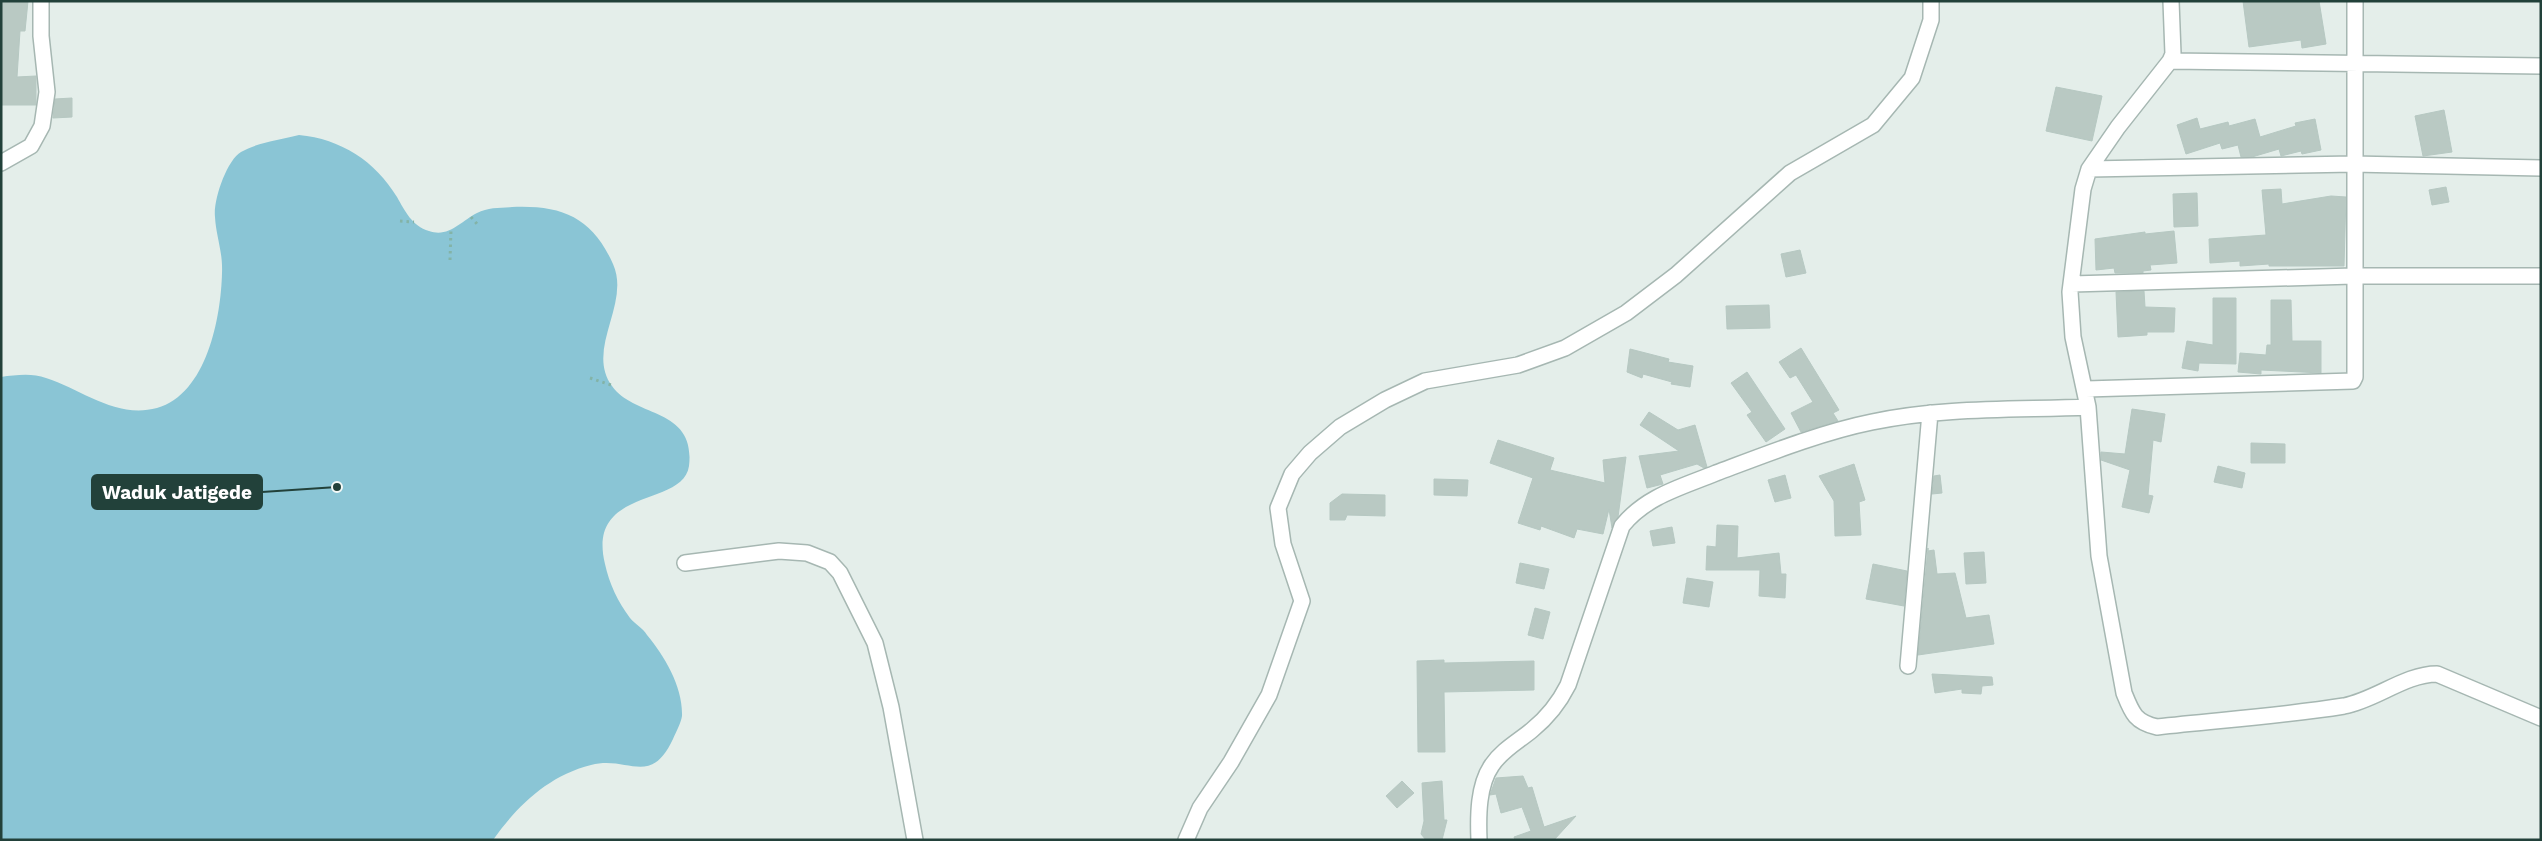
<svg xmlns="http://www.w3.org/2000/svg" width="2542" height="841" viewBox="0 0 2542 841" font-family="'Work Sans',sans-serif">
<rect width="100%" height="100%" fill="#e4eeea"/>
<path fill="#8ac5d5" d="M299,135C341,139 375,161 397,197C405,211 412,226 429,231C449,238 461,221 477,213C488,207 500,208 512,207C562,205 592,217 613,264C631,304 585,349 612,386C634,418 696,407 689,466C683,508 586,486 605,564C609,583 618,602 630,618C635,624 643,628 647,635C665,657 683,687 682,716C681,723 676,732 673,739C650,788 628,755 591,765C548,776 518,805 493,840H1V377C16,375 32,373 46,378C83,390 116,419 157,408C207,394 221,317 222,273C223,252 216,236 215,217C213,200 227,160 241,152C258,142 281,140 299,135Z"/>
<path fill="#b9c9c3" stroke="#b6c8c2" d="M1,1H28L25,31H20L17,77L36,76V105H1Z
M2243,1H2319L2326,44L2302,48L2301,40L2249,47Z
M2056,87L2102,96L2092,141L2046,131Z
M72,98V117L53,118L55,99Z
M2444,110L2452,152L2423,156L2415,116Z
M2197,118L2200,129L2228,122L2229,126L2255,119L2260,137L2296,126L2295,123L2315,119L2321,150L2302,154L2301,151L2281,156L2279,149L2252,157H2241L2238,145L2222,149L2220,143L2186,154L2177,125Z
M2446,187L2449,202L2432,205L2429,190Z
M2281,189L2282,204L2331,196L2346,197L2344,266H2269V264L2240,266V261L2210,263L2209,239L2266,235L2262,190Z
M2197,193L2198,226L2174,227L2173,194Z
M2174,231L2177,263L2150,265L2151,270L2143,271V273H2115L2114,268L2096,270L2095,239L2145,232V234Z
M1800,250L1806,273L1786,277L1781,254Z
M2144,291L2145,307L2175,308L2174,332H2147V335L2118,337L2116,292Z
M2213,298H2236V364L2199,363L2198,371L2182,368L2187,341L2213,345Z
M2271,300H2291L2292,341H2321V373L2261,370V374L2238,372L2240,353L2266,355L2267,345H2271Z
M1769,305L1770,328L1727,329L1726,306Z
M1801,348L1839,410L1833,413L1838,421L1801,432L1791,413L1813,402L1796,375L1790,378L1779,362Z
M1630,349L1669,359L1668,362L1693,366L1690,387L1671,384L1672,382L1643,374L1642,378L1627,372Z
M1747,372L1785,429L1766,442L1747,415L1752,412L1731,383Z
M2132,409L2165,414L2161,442L2153,440L2148,495L2153,496L2149,513L2122,507L2130,470L2101,460V452L2125,454Z
M1649,412L1678,430L1695,425L1707,467L1704,468L1697,464L1660,475L1663,484L1647,488L1639,456L1679,451L1640,425Z
M1498,440L1554,458L1550,470L1605,483L1603,460L1626,457L1618,517L1612,528L1609,509L1603,534L1577,529L1574,538L1541,526L1540,530L1518,523L1533,478L1490,463Z
M2251,443L2285,444V463H2251Z
M1854,464L1865,500L1859,502L1861,535L1835,536L1834,501L1819,476Z
M2218,466L2245,473L2242,488L2214,482Z
M1785,475L1791,498L1775,502L1768,480Z
M1940,475L1942,493L1932,494L1934,476Z
M1434,479L1468,480L1467,496L1434,495Z
M1342,494L1385,495V516L1347,515L1345,520H1330V503Z
M1717,525L1738,526L1737,558L1779,553L1781,574H1786L1785,598L1759,596L1760,570H1706L1707,546L1716,547Z
M1672,527L1675,543L1653,546L1650,531Z
M1928,548V551L1934,550L1937,574L1955,573L1966,618L1989,615L1994,644L1918,655Z
M1984,552L1986,583L1966,584L1964,553Z
M1520,563L1549,569L1544,589L1516,583Z
M1873,564L1907,571L1904,606L1866,599Z
M1687,578L1713,582L1709,607L1683,603Z
M1535,608L1550,612L1543,639L1528,635Z
M1444,660V663L1534,661V690L1444,692L1445,752H1418L1417,661Z
M1932,674L1992,677L1993,685L1982,686L1981,694L1962,693V689L1935,693Z
M1523,776L1528,788L1532,787L1544,827L1576,816L1554,840H1515L1514,837L1531,831L1522,807L1501,813L1496,794L1490,795L1496,778Z
M1402,781L1414,793L1397,808L1386,796Z
M1442,781L1444,820H1447L1442,840H1426L1421,834L1424,821L1422,783Z"/>
<g fill="none" stroke-linecap="round" stroke-linejoin="round">
<defs>
<path id="minor" d="M2171,1L2173,54L2170,61L2118,127L2089,169L2083,189L2070,292L2073,337L2088,407L2099,556L2124,693C2132,713 2135,722 2157,727C2219,720 2282,716 2344,706C2376,700 2405,674 2437,674L2541,718
M2170,61L2541,66
M1,163L31,146L42,126L47,92L41,36V1
M2089,169L2353,164L2541,168
M2072,284L2353,276H2541
M2086,389L2353,381L2355,377V1
M685,563L779,551L807,553L830,562L840,573L875,643L891,707L915,840
M1908,666L1930,413
M1186,840L1200,808L1231,762L1269,695L1302,601L1283,544L1278,508L1292,474L1310,453L1340,427L1385,400L1425,381L1518,365L1565,348L1626,313L1676,275L1790,173L1873,125L1912,78L1931,20V1
M1479,840C1478,816 1478,785 1492,765C1502,750 1519,741 1532,730C1548,717 1559,703 1568,685L1622,526C1646,496 1682,487 1716,473C1764,455 1822,432 1872,422C1942,407 2017,410 2088,407"/>
</defs>
<use href="#minor" stroke="#a6b7b2" stroke-width="18"/>
<path stroke="#83b3a7" stroke-width="3" stroke-dasharray="2.5 4" stroke-linecap="butt" d="M471,217L478,225
M400,221L414,222
M450,260L451,230
M590,378L611,385"/>
<use href="#minor" stroke="#fff" stroke-width="15"/>
</g>
<path fill="none" stroke="#22413a" stroke-width="2" d="M337 487L262 492"/>
<circle fill="#22413a" stroke="#f5faf8" stroke-width="2" cx="337" cy="487" r="5"/>
<rect fill="#22413a" stroke="#22413a" stroke-width="2" x="92" y="475" width="170" height="34" rx="5"/>
<g font-size="19" text-anchor="middle" font-weight="bold" fill="#fff">
<text x="177" y="499">Waduk Jatigede</text>
</g>
<rect width="2542" height="841" fill="none" stroke="#22413a" stroke-width="5"/>
</svg>
